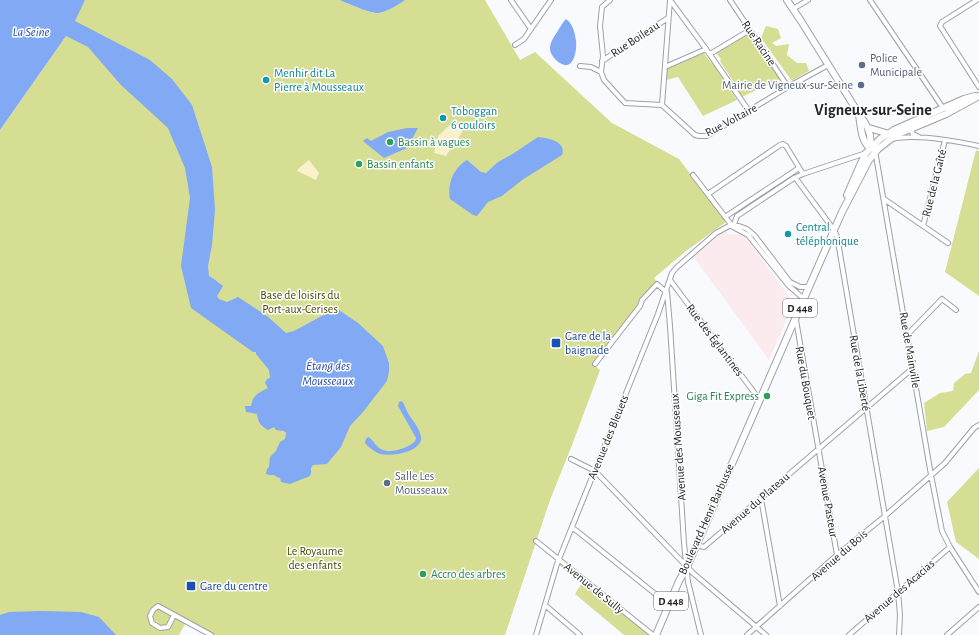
<svg xmlns="http://www.w3.org/2000/svg" width="979" height="635" viewBox="0 0 979 635" font-family="'Alegreya Sans',sans-serif">
<rect width="100%" height="100%" fill="#f8fafe"/>
<path fill="#fbebee" d="M725,230L728,234L740,235L750,243L794,303L769,360L693,256Z"/>
<path fill="#d5de93" d="M85,0H339C348,3 369,14 379,13C386,12 399,4 405,0H485L520,60L535,52L612,123L679,159L726,222L686,251L654,278L657,282L639,303L593,364L600,370L572,445L550,500L505,635H212L186,622L179,635H0V130L66,36Z
M766,26L778,29L781,38L772,43L776,46L789,44L787,55L797,63H806L809,71L792,81L761,38Z
M748,33L772,65V68L780,79L742,97L737,91L740,87L736,86L720,61L721,59L716,53Z
M704,53L711,63L712,62L737,100L703,116L678,77L666,80L667,69Z
M976,150L979,151V296L945,272Z
M979,351V390L944,427L927,431L924,403L940,393L953,391L954,383L965,374L971,373Z
M979,468V559L956,542L947,502Z
M560,562L648,634V635H624L575,594L582,583L559,565Z"/>
<path fill="#faf0cb" d="M454,121L463,131L446,156L434,153L438,136Z
M309,160L319,173L316,180L297,171L299,168Z"/>
<path fill="#81a9f4" d="M0,0H85L75,21L150,60L172,79L192,105L212,167L215,210L212,245L208,266L209,276L214,279L223,286L217,296L219,299L227,302L238,297L267,316L286,333L294,331L333,310H339L358,323L383,346L389,363V372L387,381L363,412L350,426L341,447L327,464L313,465L311,468V473L310,476L290,484L281,482L280,478L277,477L274,475H269L266,474L267,469L269,467L270,457L276,451L280,442L285,439L286,433L284,431L276,430L274,427L268,430C261,426 258,423 257,414L246,412L245,406H251C253,395 258,393 268,388L265,383L267,379L270,378L269,370L256,354V352H253L191,308L181,266L190,198L185,168L168,128L121,85L88,47L66,36L0,130Z
M339,0H405C400,4 386,12 379,13C370,14 348,3 339,0Z
M566,19C573,24 575,33 576,41C577,47 575,65 566,65C559,65 550,55 550,49C550,43 553,38 556,34C559,29 562,23 566,19Z
M407,128H418L407,148L384,158L363,141L367,138L371,141L388,132Z
M538,137C547,138 567,141 562,155L522,180L502,196L488,202L477,216L473,215L450,199C447,185 453,168 467,160L481,172L486,173L498,162L514,153Z
M402,401C405,405 406,410 409,415C413,421 420,429 421,437C423,452 391,457 380,454C375,452 368,447 365,443L366,439L368,437C374,440 376,448 383,450C391,454 416,446 416,438L398,406L399,402Z
M42,611L81,612L99,617L116,635H0V615L9,612Z"/>
<g fill="none" stroke-linecap="round" stroke-linejoin="round">
<defs>
<path id="street" d="M511,0L531,29
M670,0L706,49L749,111
M730,0L788,87
M870,0L943,108
M977,0L942,22L940,26L979,87
M793,9L808,0
M515,45L524,39L551,0
M710,54L750,30
M602,61L668,18
M580,66L591,67L601,72L604,80L625,103L662,105L695,135L699,136H707L788,87L828,65
M665,67L706,49
M601,72L603,56L600,26L602,7L610,0
M662,105L670,0
M911,130L913,134L919,137
M892,139C915,134 956,141 979,146
M874,153L876,156L931,475L942,531L950,547L979,592
M693,175L733,227
M797,180L834,230L837,236L898,592L900,615L899,635
M708,194L780,145L783,144L786,146L803,174
M884,199L948,243
M725,217L799,168
M923,226L945,140
M733,227L737,216L794,178L803,174L866,153
M735,228L748,235L788,285L804,299
M670,280L759,399
M667,292L670,326L684,543L688,582L701,635
M796,320L837,555
M907,335L942,299L956,310
M595,364L640,306L642,300L657,284L666,292
M571,459L595,471L693,573L766,635
M760,499L762,504L780,606
M572,528L577,531L664,601L670,602
M536,541L653,635
M696,545L704,547L913,368
M545,605L580,635
M174,615L168,627L160,628L152,623L150,616L153,610L158,606L211,635
M536,635L557,564L658,314L672,273L676,268L716,233L729,226H739L747,229L755,236L790,282L800,287H809
M747,635L837,555L885,516L945,463L974,428L979,425
M849,635L950,547
M947,635L979,607"/>
<path id="secondary" d="M787,0L801,21L859,114C867,124 873,135 870,148
M859,115C861,127 861,141 870,148
M869,128L889,134"/>
<path id="primary" d="M847,195L861,163L866,153L880,139L894,130L964,99L975,96
M656,635L679,581L687,567L809,287L842,212L869,160L878,149L896,135L946,114L979,96"/>
</defs>
<use href="#street" stroke="#9ea0a8" stroke-width="6"/>
<use href="#secondary" stroke="#9ea0a8" stroke-width="8"/>
<use href="#primary" stroke="#9ea0a8" stroke-width="8"/>
<use href="#street" stroke="#fff" stroke-width="4"/>
<use href="#secondary" stroke="#fff" stroke-width="6"/>
<use href="#primary" stroke="#fff" stroke-width="6"/>
</g>
<g fill="#5c6f8a" stroke="#fff" stroke-width="1.5">
<circle cx="862" cy="65" r="4"/>
<circle cx="861" cy="85" r="4"/>
<circle cx="387" cy="483" r="4"/>
</g>
<g fill="#0f9aa8" stroke="#fff" stroke-width="1.5">
<circle cx="266" cy="80" r="4"/>
<circle cx="443" cy="118" r="4"/>
<circle cx="788" cy="234" r="4"/>
</g>
<g fill="#2e9e5b" stroke="#fff" stroke-width="1.5">
<circle cx="390" cy="142" r="4"/>
<circle cx="359" cy="164" r="4"/>
<circle cx="767" cy="396" r="4"/>
<circle cx="423" cy="574" r="4"/>
</g>
<g fill="#1a4fb4" stroke="#fff" stroke-width="1.5">
<rect x="551" y="338" width="10" height="10" rx="2"/>
<rect x="186" y="581" width="10" height="10" rx="2"/>
</g>
<g text-anchor="middle" stroke-width="3" stroke-linejoin="round" paint-order="stroke">
<g fill="#fff" stroke="#666769" stroke-width="1">
<rect x="783" y="299" width="34" height="18" rx="3"/>
<rect x="654" y="592" width="34" height="18" rx="3"/>
</g>
<g font-size="11" font-weight="bold" fill="#252629">
<text x="800" y="312">D 448</text>
<text x="671" y="605">D 448</text>
</g>
<g font-size="12" fill="#252629" stroke="#fff">
<text transform="translate(635 39) rotate(-33)" y="4">Rue Boileau</text>
<text transform="translate(759 43) rotate(56)" y="4">Rue Racine</text>
<text transform="translate(731 120) rotate(-28)" y="4">Rue Voltaire</text>
<text transform="translate(934 183) rotate(-76)" y="4">Rue de la Gaîté</text>
<text transform="translate(715 340) rotate(53)" y="4">Rue des Églantines</text>
<text transform="translate(910 350) rotate(80)" y="4">Rue de Mainville</text>
<text transform="translate(860 373) rotate(80)" y="4">Rue de la Liberté</text>
<text transform="translate(806 383) rotate(80)" y="4">Rue du Bouquet</text>
<text transform="translate(608 437) rotate(-68)" y="4">Avenue des Bleuets</text>
<text transform="translate(678 447) rotate(-94)" y="4">Avenue des Mousseaux</text>
<text transform="translate(828 502) rotate(80)" y="4">Avenue Pasteur</text>
<text transform="translate(755 503) rotate(-41)" y="4">Avenue du Plateau</text>
<text transform="translate(706 519) rotate(-66)" y="4">Boulevard Henri Barbusse</text>
<text transform="translate(839 555) rotate(-41)" y="4">Avenue du Bois</text>
<text transform="translate(594 588) rotate(39)" y="4">Avenue de Sully</text>
<text transform="translate(899 591) rotate(-41)" y="4">Avenue des Acacias</text>
</g>
<g font-size="12" fill="#4e5e75" stroke="#fff" text-anchor="start">
<text x="870" y="62">Police<tspan x="870" dy="14">Municipale</tspan></text>
<text x="853" y="89" text-anchor="end">Mairie de Vigneux-sur-Seine</text>
<text x="395" y="480">Salle Les<tspan x="395" dy="14">Mousseaux</tspan></text>
</g>
<g font-size="12" fill="#0d838f" stroke="#fff" text-anchor="start">
<text x="274" y="77">Menhir dit La<tspan x="274" dy="14">Pierre à Mousseaux</tspan></text>
<text x="451" y="115">Toboggan<tspan x="451" dy="14">6 couloirs</tspan></text>
<text x="796" y="231">Central<tspan x="796" dy="14">téléphonique</tspan></text>
</g>
<g font-size="12" fill="#27864d" stroke="#fff" text-anchor="start">
<text x="398" y="146">Bassin à vagues</text>
<text x="367" y="168">Bassin enfants</text>
<text x="759" y="400" text-anchor="end">Giga Fit Express</text>
<text x="431" y="578">Accro des arbres</text>
</g>
<g font-size="12" fill="#484d02" stroke="#fff">
<text x="300" y="299">Base de loisirs du<tspan x="300" dy="14">Port-aux-Cerises</tspan></text>
<text x="315" y="555">Le Royaume<tspan x="315" dy="14">des enfants</tspan></text>
</g>
<g font-size="12" fill="#164399" stroke="#fff" text-anchor="start">
<text x="565" y="340">Gare de la<tspan x="565" dy="14">baignade</tspan></text>
<text x="200" y="590">Gare du centre</text>
</g>
<g font-size="13" font-style="italic" fill="#2751a8" stroke="#fff">
<text x="31" y="36">La Seine</text>
<text x="328" y="370">Étang des<tspan x="328" dy="15">Mousseaux</tspan></text>
</g>
<g font-size="16" font-weight="bold" fill="#252629" stroke="#fff">
<text x="873" y="115">Vigneux-sur-Seine</text>
</g>
</g>
</svg>
